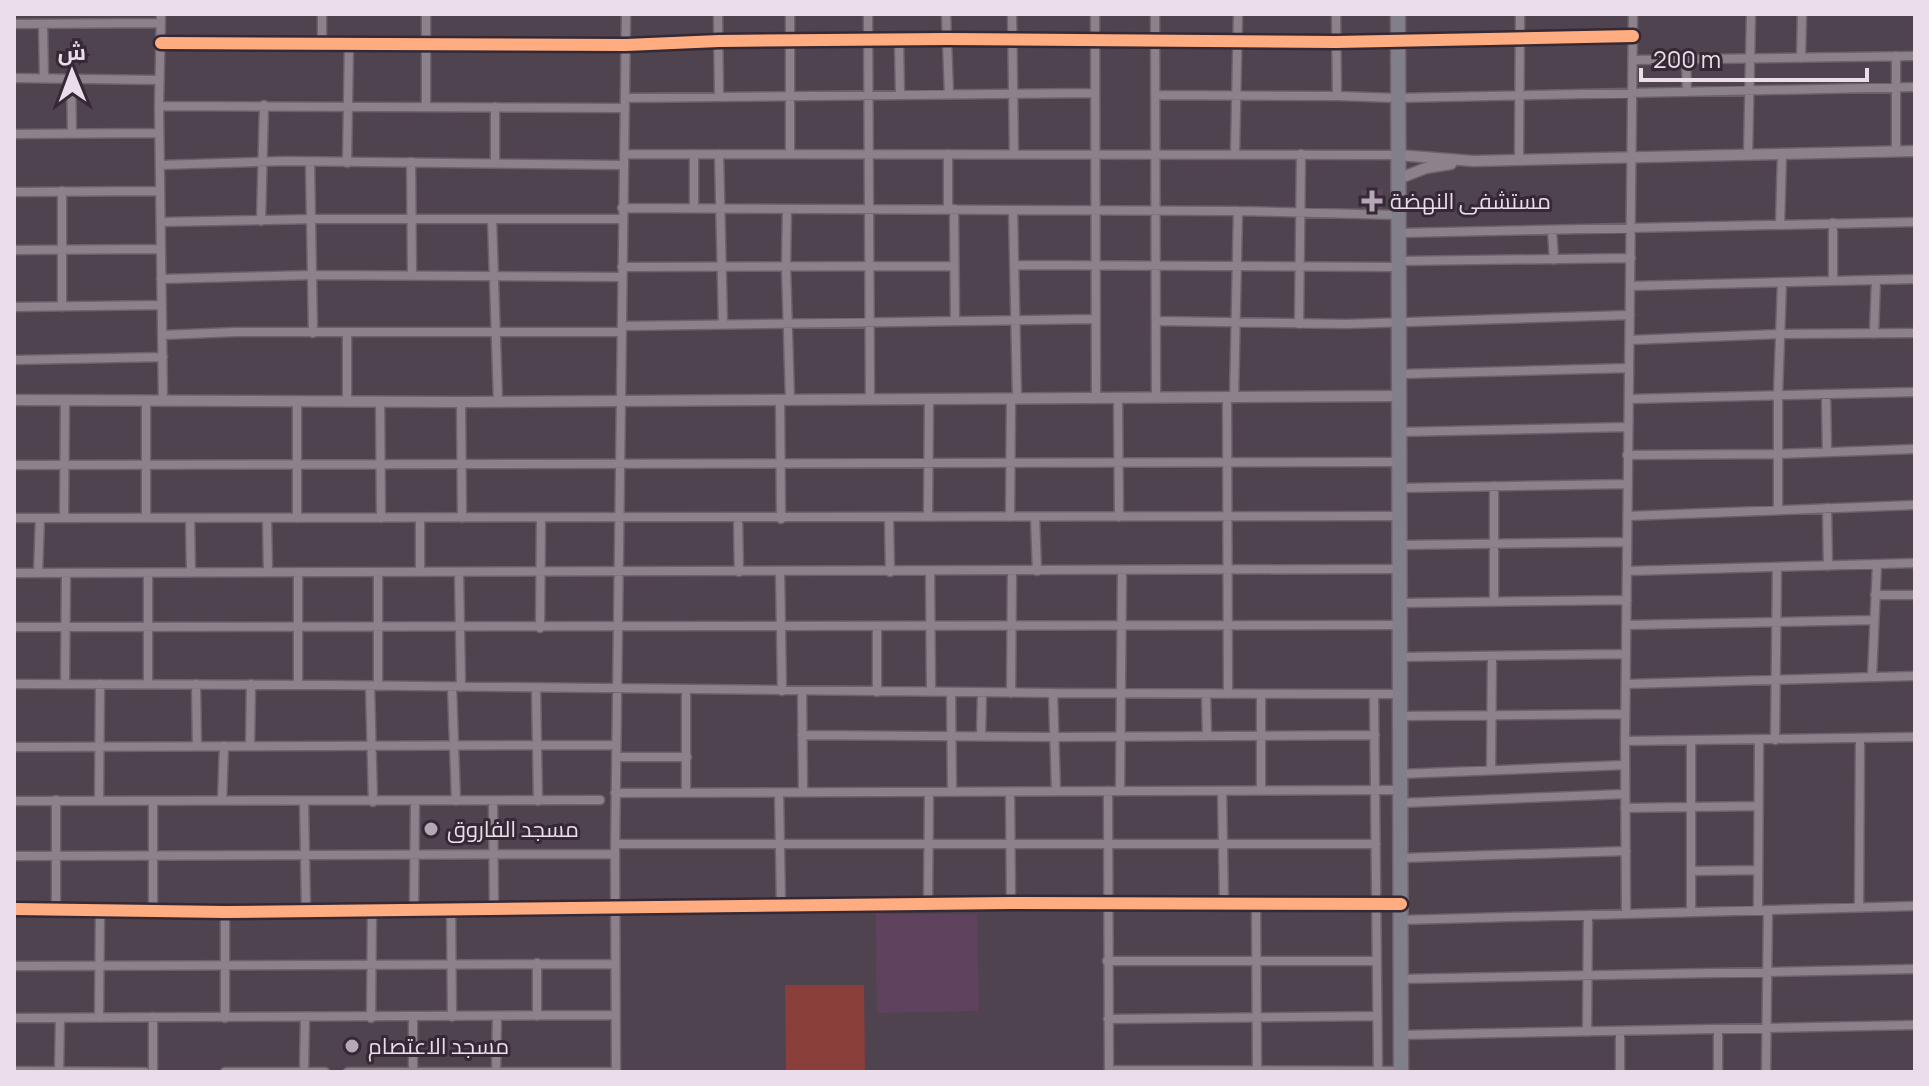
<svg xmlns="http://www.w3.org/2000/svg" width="1929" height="1086" viewBox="0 0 1929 1086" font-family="Manrope,Cairo,sans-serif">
<rect width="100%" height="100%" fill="#504350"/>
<path fill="#5f435e" d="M1383,189V212H1361V190Z
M876,914H977L979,1011L877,1013Z"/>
<path fill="#8a3f3a" d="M785,985H864L865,1072H786Z"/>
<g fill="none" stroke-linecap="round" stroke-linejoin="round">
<defs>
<path id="minor" d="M161,14L159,106L163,401
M426,14V107
M718,14L719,95
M790,14V154
M868,14L870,400
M946,14L949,94
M1012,14L1014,154
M1095,14L1096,398
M1155,14L1156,398
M14,24L161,23
M43,24L44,78
M899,40L900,94
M161,43L626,45L719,41L947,39L1336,42L1633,36
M322,43V14
M1801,58L1802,14
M1633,60L1915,56
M1686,60L1687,92
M14,78L159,80
M71,78L72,133
M1155,95L1337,96L1336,14
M1337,96L1397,98L1915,87
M625,98L1095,93
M159,106L625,108
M495,107V163
M14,134L159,133
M1896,151V56
M624,154L1398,155
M694,154V208
M719,154L723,324
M1235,154L1238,14
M1748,154L1751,14
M1519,160L1520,14
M411,162L412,275
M310,163L313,333
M347,163L349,43
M160,165L285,161L623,165
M14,192L160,191
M622,208L1238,211L1398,215
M787,209L786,266L790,400
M948,209V154
M954,209L955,321
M1013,210L1017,398
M492,219L498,401
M261,221L264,105
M161,222L313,219H622
M1780,225L1782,154
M1552,230L1554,260
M1398,233L1915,222
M14,250L161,249
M1399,261L1631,258
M1014,265L1399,267
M622,267L953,266
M161,279L313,275L622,277
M1833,281V223
M1630,286L1915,279
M14,307L162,305
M62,307V191
M1156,321L1346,324L1630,315
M1299,324L1301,154
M622,326L1096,319
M347,333V401
M1874,334L1876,280
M162,335L236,332H622
M1630,340L1780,334L1915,333
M14,360L163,357
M1400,374L1629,368
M1826,394L1827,451
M1118,398L1119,517
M1227,398L1228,694
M1234,398L1238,211
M1629,399L1915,392
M780,400L781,519
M146,401V518
M380,401L381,518
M461,402L462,518
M1399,432L1628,427
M1627,455L1778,454L1915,449
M14,465L1400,462
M1494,486V602
M1400,488L1628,484
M1827,508L1828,566
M1778,510V394L1782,282
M1628,516L1915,505
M928,517L929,399
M1010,517L1011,399
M1035,517L1037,571
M14,518L1400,516
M64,518L65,401
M190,518L191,572
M267,518L268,572
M297,518V401
M420,518V572
M738,518L739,572
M889,518L890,572
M1400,545L1627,542
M930,571L931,692
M1627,571L1915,563
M459,572L461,687
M780,572L782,691
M14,573L1400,569
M38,573L40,518
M1875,595H1915
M1400,603L1627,600
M1626,625L1873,620
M14,627L1399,625
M877,627V692
M540,628L541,518
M1400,657L1626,654
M1872,677L1877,565
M14,684L326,685L1053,693L1399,694
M65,684L66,574
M148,684V574
M196,684L197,746
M1626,684L1915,676
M298,685V572
M370,686L373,802
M378,686V573
M452,687L456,801
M536,689L538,801
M686,691V792
M802,691L803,792
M951,692L952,792
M1011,693L1012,571
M1053,693L1056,791
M1206,694L1207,735
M1374,695L1378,1072
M1400,716L1625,714
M802,735L1055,737L1375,735
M981,736L982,693
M1775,740L1777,568
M1625,741L1915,737
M250,746L251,684
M14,747L616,745
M616,757H687
M1491,770L1492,656
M1399,774L1625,765
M1261,790V695
M1108,791L1109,1072
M1120,791L1122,571
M1222,791L1224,904
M1010,792L1011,903
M615,793L1399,790
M779,793L781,905
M99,800L100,684
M14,801L600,800
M222,801L224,746
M304,802L306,909
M493,802L494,908
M1400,803L1625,794
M1625,808L1691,807V741
M615,844H1376
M14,856L615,854
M1401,858L1626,851
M1692,871L1758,870
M1256,903L1257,1069
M928,904L929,793
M1859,907L1860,738
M414,908L415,802
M451,908L452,1017
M14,909L225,912L1011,903L1401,904
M56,910V800
M153,910V801
M1758,910L1759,740
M225,912V1018
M1691,912V807L1758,806
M1626,914L1625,741L1633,14
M1401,920L1915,906
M1107,961H1377
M537,963V1016
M14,966L615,964
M1401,979L1915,969
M153,1017V1072
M413,1017V1072
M14,1018L615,1015
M99,1018L100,911
M371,1018L372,909
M1108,1019L1377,1016
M1718,1031V1072
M1587,1032L1588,915
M1401,1035L1915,1025
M1109,1070L1401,1071
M14,1071L145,1072
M59,1072L60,1018
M225,1072H325
M304,1072L305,1018
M348,1072H616L615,854L626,14
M496,1072L497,1016
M1620,1072V1032
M1766,1072L1768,910"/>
<path id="tertiary" d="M1398,155L1473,161L1915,151
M1398,179L1426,168L1451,164
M14,400L461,402L1400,396"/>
<path id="trunk" d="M1398,14L1401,1072"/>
</defs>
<use href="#minor" stroke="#6d616c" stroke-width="11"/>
<use href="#tertiary" stroke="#6d616c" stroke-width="13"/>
<use href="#trunk" stroke="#6d616c" stroke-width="17"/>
<use href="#minor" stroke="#8c828c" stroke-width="8"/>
<use href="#tertiary" stroke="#8c828c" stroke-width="10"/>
<use href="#trunk" stroke="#807f8a" stroke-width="14"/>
<defs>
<path id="cycleway" d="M161,43L626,45L719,41L947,39L1336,42L1633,36
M14,909L225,912L1011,903L1401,904"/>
</defs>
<use href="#cycleway" stroke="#342934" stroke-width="17"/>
<use href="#cycleway" stroke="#ffac80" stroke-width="12"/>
</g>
<g fill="#b5a7b5" stroke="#342934" stroke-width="3">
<path d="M1368 189h8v8h8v8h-8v8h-8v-8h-8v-8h8z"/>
<circle cx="431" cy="829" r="8"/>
<circle cx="352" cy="1046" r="8"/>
</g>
<g text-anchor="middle" stroke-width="6" stroke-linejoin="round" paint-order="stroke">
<g font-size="22" fill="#ecddeb" stroke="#342934" text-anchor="start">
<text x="1390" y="209">مستشفى النهضة</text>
<text x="447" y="837">مسجد الفاروق</text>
<text x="368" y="1054">مسجد الاعتصام</text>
</g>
</g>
<rect width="1929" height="1086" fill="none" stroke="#ecddeb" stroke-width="32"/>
<g transform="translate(72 72) rotate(359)" stroke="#342934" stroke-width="6" paint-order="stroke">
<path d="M0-6L14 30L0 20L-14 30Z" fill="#ecddeb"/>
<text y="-12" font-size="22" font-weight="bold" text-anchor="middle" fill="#ecddeb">ش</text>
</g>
<path d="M1641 68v12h226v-12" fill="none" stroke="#ecddeb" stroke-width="4"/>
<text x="1653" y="68" font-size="24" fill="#ecddeb" stroke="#342934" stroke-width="6" paint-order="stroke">200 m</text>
</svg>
